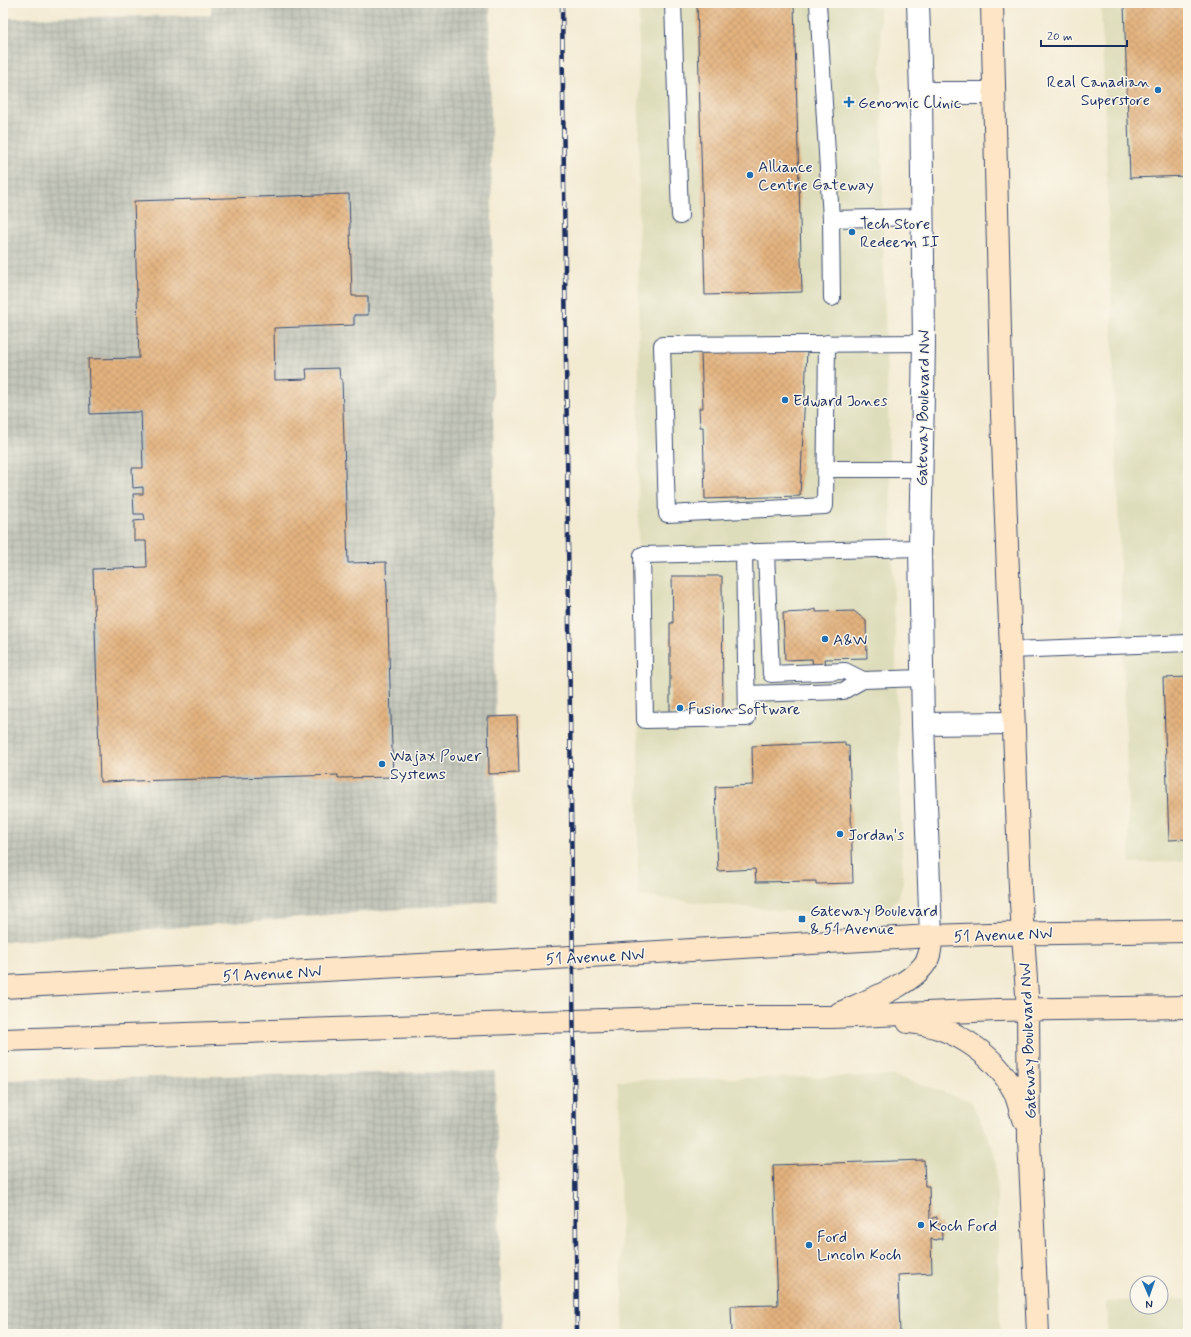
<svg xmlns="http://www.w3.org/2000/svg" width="1191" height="1337" viewBox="0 0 1191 1337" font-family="Mynerve,sans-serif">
<defs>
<pattern id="industrial-grid" width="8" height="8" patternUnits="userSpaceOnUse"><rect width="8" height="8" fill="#c3c6b9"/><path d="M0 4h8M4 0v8" fill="none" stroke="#a7aaa1"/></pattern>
<pattern id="building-cross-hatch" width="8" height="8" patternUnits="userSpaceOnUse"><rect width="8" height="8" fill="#e3b27e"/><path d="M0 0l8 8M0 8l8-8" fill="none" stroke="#c2996f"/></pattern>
</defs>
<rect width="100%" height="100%" fill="#fbf7ec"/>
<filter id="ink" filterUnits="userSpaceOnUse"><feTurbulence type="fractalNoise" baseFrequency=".025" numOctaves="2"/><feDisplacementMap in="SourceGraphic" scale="8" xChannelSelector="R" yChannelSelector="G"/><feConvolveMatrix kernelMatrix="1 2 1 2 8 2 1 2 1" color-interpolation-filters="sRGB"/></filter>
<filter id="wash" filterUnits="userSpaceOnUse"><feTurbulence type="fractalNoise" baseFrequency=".012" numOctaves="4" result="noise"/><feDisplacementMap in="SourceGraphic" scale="16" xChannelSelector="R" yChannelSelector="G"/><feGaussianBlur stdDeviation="0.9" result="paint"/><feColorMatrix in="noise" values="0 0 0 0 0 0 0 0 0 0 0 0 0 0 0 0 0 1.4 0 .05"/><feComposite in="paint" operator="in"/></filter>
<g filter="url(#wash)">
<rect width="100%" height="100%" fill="#f3ead2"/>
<path fill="#deddbb" d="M639,3H880L884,284L903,882L899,897L890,907L882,912L870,914L795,912L638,896Z
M1101,3H1188V861L1130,863Z
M895,1076L971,1101L996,1155L1000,1334H623L618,1080Z
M1188,1299V1334H1107L1106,1301H1137V1307H1161V1300Z"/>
<path fill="url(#industrial-grid)" d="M212,3H490L497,901L3,942V18L211,15Z
M495,1071L502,1334H3V1080Z"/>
<g id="blocks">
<path fill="url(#building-cross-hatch)" d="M697,3H794L802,292L705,295Z
M1124,3H1188V176L1130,178Z
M349,194L352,296H368V315H354V325L274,328L275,380L307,379L306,369L339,368L340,379H342L348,563L386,562L393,777L338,778V775L100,782L93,569L147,567L146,541H134V521L145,520L144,514H134L133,494H143V487L133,488L132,468H143L141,412L90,414L88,359L139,358L134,201Z
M807,350L800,496L705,499L703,427H700L699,408H703L701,353Z
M672,576H722L723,714H670V623H673Z
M816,609V612L854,611L866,621L867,658L825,659L826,665L813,666L812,659L785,660L783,613L804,612Z
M1188,677V839L1169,840L1163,678Z
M517,716L519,773L489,774L488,717Z
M845,742V746H849L853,883L816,884V881L756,882L755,869L718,871L715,787L753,785L752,746Z
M924,1160L925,1186H929L930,1220L932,1219V1218L937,1217V1224L941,1223L942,1239H937V1240L931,1239L932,1273L898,1275L900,1334H732L731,1306L778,1305L773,1165Z"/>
</g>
</g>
<g filter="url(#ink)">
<use href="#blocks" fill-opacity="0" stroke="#3b4b6f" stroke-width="1"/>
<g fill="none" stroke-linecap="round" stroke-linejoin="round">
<defs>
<path id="lane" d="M673,3L680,216
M818,3L831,219
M832,298L831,219L922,217
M827,343L825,506L667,514L662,345L924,343
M826,469H921
M766,552L771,674L845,671L863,680
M744,553L747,718L645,720L642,555L920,548
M1010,650L1188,643
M747,694L843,691L863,680L923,678"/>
<path id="street" d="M918,3L921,93L924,343L920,548L923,724L931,936
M921,93H994
M923,724L1013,723"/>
<path id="secondary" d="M992,3L1002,414L1020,888L1028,1010L1029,1139L1038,1334
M3,987L572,957L931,936L990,934L1188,931
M840,1013C864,1002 918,983 928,958C931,951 931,943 931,936
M908,1022C951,1025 992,1052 1013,1089C1018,1098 1020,1110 1023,1119
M3,1040L573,1021L697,1017H832L997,1010L1188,1007"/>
</defs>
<use href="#lane" stroke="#3b4b6f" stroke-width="18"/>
<use href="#street" stroke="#3b4b6f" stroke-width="24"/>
<use href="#secondary" stroke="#3b4b6f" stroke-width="24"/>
<use href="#lane" stroke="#fff" stroke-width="16"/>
<use href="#street" stroke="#fff" stroke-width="22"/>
<use href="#secondary" stroke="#fde5c5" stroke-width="22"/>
<defs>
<path id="rail" d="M562,3L577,1334"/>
</defs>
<use href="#rail" stroke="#1b2f5e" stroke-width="4.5"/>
<use href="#rail" stroke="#fbf7ec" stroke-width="3" stroke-dasharray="9" stroke-linecap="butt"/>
</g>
</g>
<g fill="#1f6fb2" stroke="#fbf7ec" stroke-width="1.5">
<circle cx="1158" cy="90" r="4"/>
<path d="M847 96h4v4h4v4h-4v4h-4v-4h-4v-4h4z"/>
<circle cx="750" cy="175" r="4"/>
<circle cx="852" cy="232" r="4"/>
<circle cx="785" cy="400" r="4"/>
<circle cx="825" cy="639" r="4"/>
<circle cx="680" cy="708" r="4"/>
<circle cx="382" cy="764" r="4"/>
<circle cx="840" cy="834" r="4"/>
<rect x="798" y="915" width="8" height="8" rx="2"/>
<circle cx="921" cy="1225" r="4"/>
<circle cx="809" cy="1245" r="4"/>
</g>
<g text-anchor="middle" stroke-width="3" stroke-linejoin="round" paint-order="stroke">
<g font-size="16" fill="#1b2f5e" stroke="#fbf7ec" text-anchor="start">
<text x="1150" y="87" text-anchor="end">Real Canadian<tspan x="1150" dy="18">Superstore</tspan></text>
<text x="858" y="108">Genomic Clinic</text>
<text x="758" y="172">Alliance<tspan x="758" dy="18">Centre Gateway</tspan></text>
<text x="860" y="229">Tech Store<tspan x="860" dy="18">Redeem II</tspan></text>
<text x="793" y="406">Edward Jones</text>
<text x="833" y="645">A&amp;W</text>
<text x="688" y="714">Fusion Software</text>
<text x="390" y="761">Wajax Power<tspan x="390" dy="18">Systems</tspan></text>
<text x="848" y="840">Jordan's</text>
<text x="810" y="916">Gateway Boulevard<tspan x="810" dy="18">&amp; 51 Avenue</tspan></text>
<text x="929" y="1231">Koch Ford</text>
<text x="817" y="1242">Ford<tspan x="817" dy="18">Lincoln Koch</tspan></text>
</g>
<g font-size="16" fill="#1b2f5e" stroke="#fbf7ec">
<text transform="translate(922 408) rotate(-89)" y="6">Gateway Boulevard NW</text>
<text transform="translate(1003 934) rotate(-2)" y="6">51 Avenue NW</text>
<text transform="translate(595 956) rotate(-3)" y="6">51 Avenue NW</text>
<text transform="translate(272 973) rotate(-3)" y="6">51 Avenue NW</text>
<text transform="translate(1027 1041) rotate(-92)" y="6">Gateway Boulevard NW</text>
</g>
</g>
<rect width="1191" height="1337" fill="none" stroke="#fbf7ec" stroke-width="16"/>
<g transform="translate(1149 1295) rotate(178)"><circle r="19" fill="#fbf7ec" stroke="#a1a7b3"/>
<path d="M0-3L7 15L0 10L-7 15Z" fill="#1f6fb2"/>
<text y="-6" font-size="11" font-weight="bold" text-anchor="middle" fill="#1b2f5e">N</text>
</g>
<path d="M1041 40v6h86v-6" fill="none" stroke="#1b2f5e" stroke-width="2"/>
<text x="1047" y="40" font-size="12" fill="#1b2f5e" stroke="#fbf7ec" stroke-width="3" paint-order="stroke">20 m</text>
</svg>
